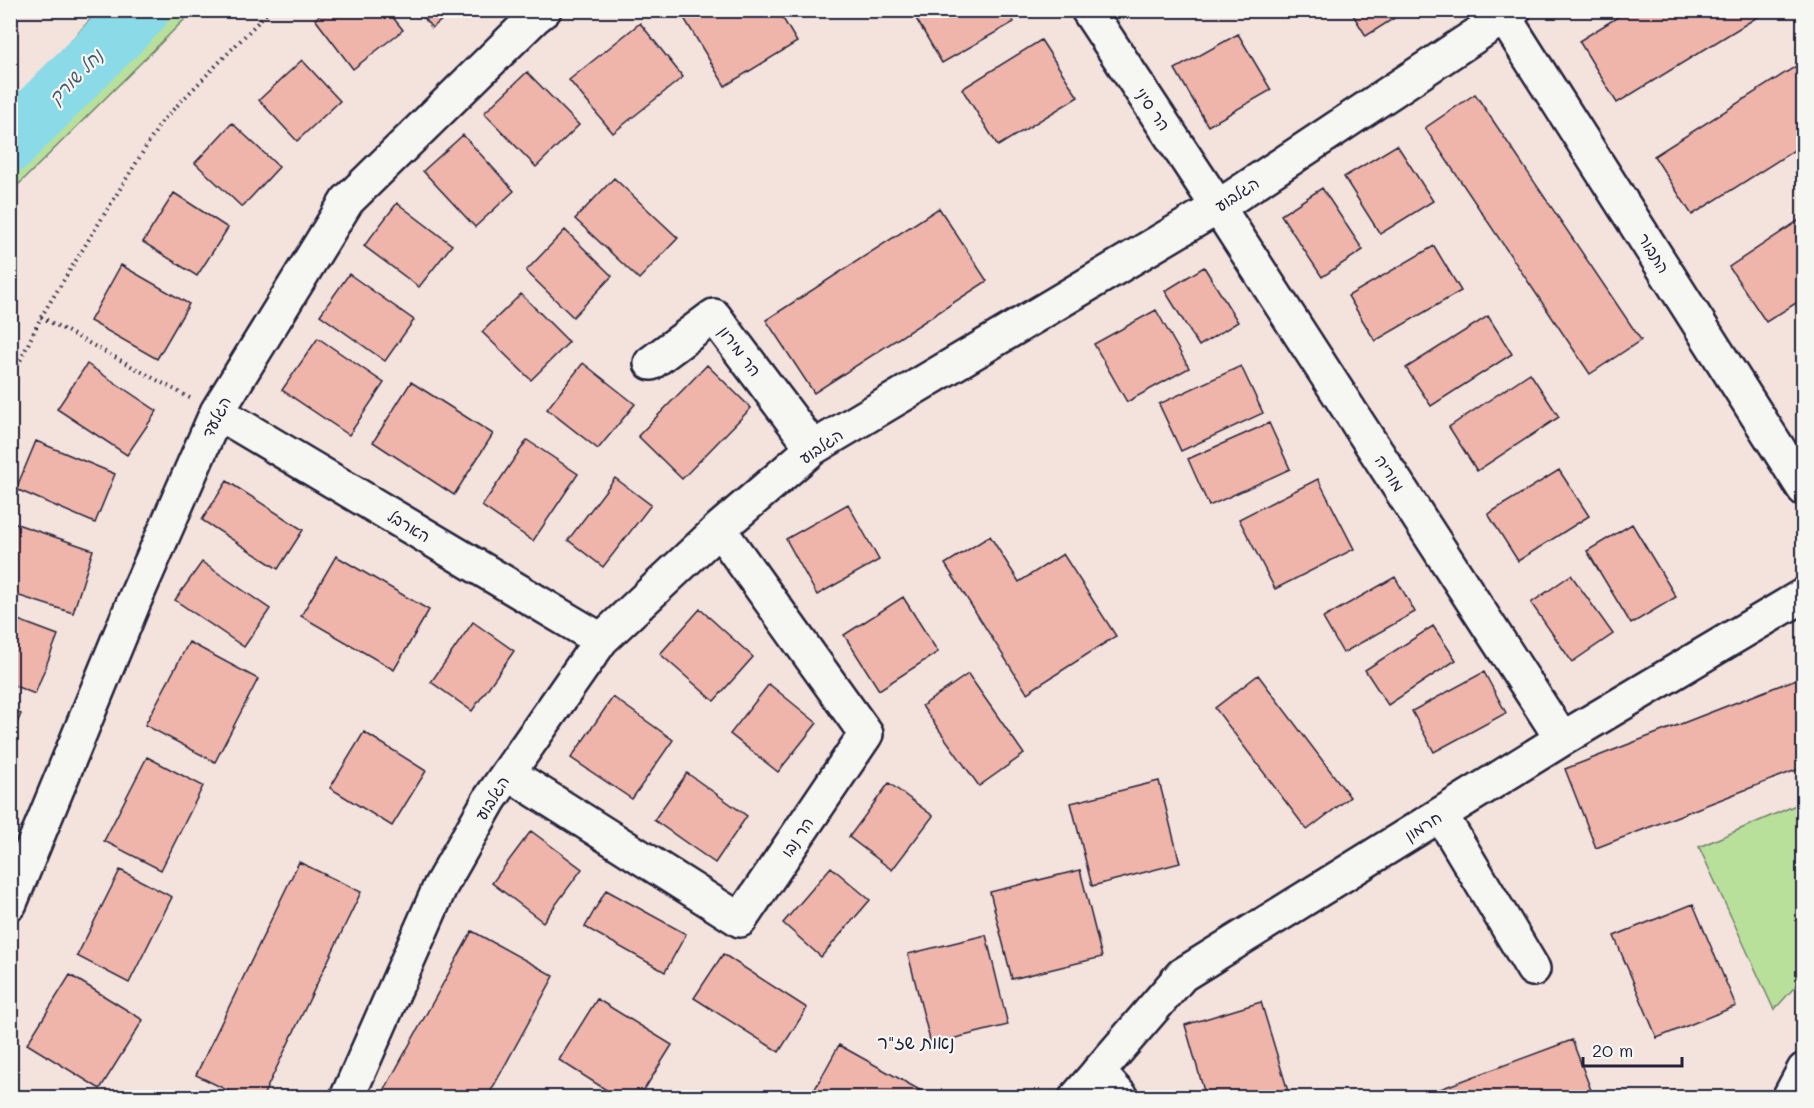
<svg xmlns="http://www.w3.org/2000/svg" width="1814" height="1108" viewBox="0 0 1814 1108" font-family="Mali,'Playpen Sans Hebrew',sans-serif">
<rect width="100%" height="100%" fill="#f4e2dd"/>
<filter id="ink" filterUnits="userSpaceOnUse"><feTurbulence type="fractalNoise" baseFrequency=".0167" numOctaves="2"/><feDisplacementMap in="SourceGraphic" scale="12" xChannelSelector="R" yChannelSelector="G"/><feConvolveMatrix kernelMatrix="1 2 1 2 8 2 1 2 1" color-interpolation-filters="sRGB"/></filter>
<g filter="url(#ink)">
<path fill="#b9e09b" stroke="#6e816b" stroke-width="1.5" d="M99,10L193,11L11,192V106Z
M1803,802V978L1774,1010L1699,847Z"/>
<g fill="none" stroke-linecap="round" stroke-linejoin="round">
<path stroke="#8bdae8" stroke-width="58" d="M10,144L17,135L141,10"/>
</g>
<path fill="#efb5ab" stroke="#22223b" stroke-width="1.5" d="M326,10H387L403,30L353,69L315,19Z
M417,10H454L432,28Z
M697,10H778L797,42L725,86L684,18Z
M911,10H1008L1014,22L942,63Z
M1350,10H1407L1366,36Z
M1629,10H1769L1617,103L1579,41Z
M640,23L683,77L613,133L569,80Z
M1238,34L1271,90L1208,126L1175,69Z
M1041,40L1078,97L998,146L962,89Z
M302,60L340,101L297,141L259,100Z
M1804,61V144L1692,215L1654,156Z
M527,72L579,125L536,167L484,113Z
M1475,94L1641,340L1590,374L1425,128Z
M232,123L279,167L242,207L195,163Z
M463,135L514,191L475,227L423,171Z
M1397,145L1433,201L1380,234L1344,177Z
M614,178L678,238L639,279L575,219Z
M1322,188L1363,250L1322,277L1281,215Z
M174,193L228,228L197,276L143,242Z
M397,203L452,245L419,287L364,246Z
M939,208L987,281L814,393L766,320Z
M1804,217V298L1766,322L1729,267Z
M565,230L612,276L573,317L526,271Z
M1434,246L1461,291L1375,341L1348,296Z
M121,265L189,304L157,359L90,321Z
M1204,267L1238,322L1199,346L1165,291Z
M349,274L414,320L385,361L320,315Z
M521,294L569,342L531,380L482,332Z
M1156,310L1189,368L1127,402L1094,344Z
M1488,316L1512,354L1431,406L1406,368Z
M318,338L384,383L349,435L282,390Z
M583,363L635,404L598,449L547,409Z
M87,364L157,411L127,455L57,409Z
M707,365L751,408L682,479L638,436Z
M1241,366L1263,413L1181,451L1159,404Z
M1530,373L1559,417L1477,471L1449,427Z
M411,382L493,434L454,495L373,442Z
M1269,423L1290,469L1209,506L1188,459Z
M527,440L578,474L533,541L482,506Z
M36,441L115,474L95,523L16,489Z
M1559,470L1589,516L1518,561L1488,514Z
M615,478L651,505L603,567L568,540Z
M1318,479L1354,549L1275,589L1239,519Z
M227,481L303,530L278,569L202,520Z
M848,504L879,560L817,595L786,539Z
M14,523L93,550L73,613L10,593V534Z
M1632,524L1676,597L1631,624L1587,551Z
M990,536L1019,582L1063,554L1116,636L1027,693L945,564Z
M336,556L429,610L394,670L301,616Z
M202,562L270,609L244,647L175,600Z
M1571,575L1613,634L1572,662L1531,603Z
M1395,577L1415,612L1343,653L1323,618Z
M903,597L938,652L879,690L844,635Z
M700,609L753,657L714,701L660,654Z
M10,617L58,635L35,694L10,684Z
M473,622L514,651L472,711L431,682Z
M1433,626L1456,660L1388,705L1365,670Z
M189,642L258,679L215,762L145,725Z
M1484,672L1506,713L1434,752L1412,711Z
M968,674L1024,754L979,786L922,706Z
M1258,675L1350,797L1307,830L1215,708Z
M1804,676V767L1596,848L1565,769Z
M769,684L817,723L778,772L730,734Z
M613,697L673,740L632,799L571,758Z
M10,710L21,714L10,740Z
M364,732L426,771L392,826L330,788Z
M147,757L203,786L161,870L104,841Z
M687,773L747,816L715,863L654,820Z
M1159,781L1180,863L1092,886L1071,803Z
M889,783L933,816L892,870L849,837Z
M531,831L582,869L543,922L492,883Z
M299,862L361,892L262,1098H243L196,1075Z
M831,867L870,900L821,957L783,923Z
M120,870L172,897L129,983L77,956Z
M1080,870L1102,957L1012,979L990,892Z
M606,890L686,934L665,972L585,927Z
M1693,904L1736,1006L1657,1038L1614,936Z
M472,931L554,976L487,1098H380Z
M986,935L1008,1025L931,1044L908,954Z
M723,954L807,1008L779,1052L694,998Z
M70,975L143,1020L100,1089L27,1044Z
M597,999L672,1045L639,1098H619L559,1060Z
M1261,1002L1290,1098H1206L1185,1025Z
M1572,1040L1594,1098H1416Z
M839,1045L934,1098H810Z"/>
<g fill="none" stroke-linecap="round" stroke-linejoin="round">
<defs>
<path id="minor" d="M1088,10L1218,207L1562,739
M1504,17L1804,489
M651,363L714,316L813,448
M217,412L601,640
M508,773L740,920L866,734L719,529
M1441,815L1533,969
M10,903L135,599L217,412L347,201L535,17L544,10
M1098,1072L1122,1098
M347,1098L440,887L490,799L601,640L719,529L813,448L1218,207L1514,10
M1076,1098L1182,975L1562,739L1804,595"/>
<path id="highway" d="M1789,1098L1804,1070"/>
</defs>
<use href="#minor" stroke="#22223b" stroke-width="38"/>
<use href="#highway" stroke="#22223b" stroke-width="38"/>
<path stroke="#22223b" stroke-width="4" stroke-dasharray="1.5 4.5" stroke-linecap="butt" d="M41,317L190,398
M10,382L41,317L162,121L270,10
M10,1097L12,1098"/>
<use href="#minor" stroke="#f6f6f2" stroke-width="33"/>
<use href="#highway" stroke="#f6f6f2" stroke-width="33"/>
</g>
</g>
<g text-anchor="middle" stroke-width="4.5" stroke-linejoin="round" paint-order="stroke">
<g font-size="16" fill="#22223b" stroke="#f6f6f2">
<text transform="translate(1153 109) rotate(56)" y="6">הר סיני</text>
<text transform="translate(1237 194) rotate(-33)" y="6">הגלבוע</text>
<text transform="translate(1654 253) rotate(58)" y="6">התבור</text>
<text transform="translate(740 351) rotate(53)" y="6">הר מירון</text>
<text transform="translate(216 417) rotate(-63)" y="6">הגלעד</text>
<text transform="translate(821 446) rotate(-34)" y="6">הגלבוע</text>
<text transform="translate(1390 473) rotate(57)" y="6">מוריה</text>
<text transform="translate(409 526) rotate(31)" y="6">הארבל</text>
<text transform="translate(492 798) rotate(-58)" y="6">הגלבוע</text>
<text transform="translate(1423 826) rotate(-32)" y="6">חרמון</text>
<text transform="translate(797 837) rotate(-56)" y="6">הר נבו</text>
</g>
<g font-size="18" font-style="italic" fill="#42596f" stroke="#f6f6f2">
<text transform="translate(76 77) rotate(-46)" y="6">נחל שורק</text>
</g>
<g font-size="18" fill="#22223b" stroke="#f6f6f2">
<text x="916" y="1049">נאות שז"ר</text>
</g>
</g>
<rect width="1814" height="1108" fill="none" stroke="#f6f6f2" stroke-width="36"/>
<rect x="18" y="18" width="1778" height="1072" fill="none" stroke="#22223b" stroke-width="2" filter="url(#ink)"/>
<path d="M1583 1057v9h99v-9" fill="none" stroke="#22223b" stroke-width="3"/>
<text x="1592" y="1057" font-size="18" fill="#22223b" stroke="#f6f6f2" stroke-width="4.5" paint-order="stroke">20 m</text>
</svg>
